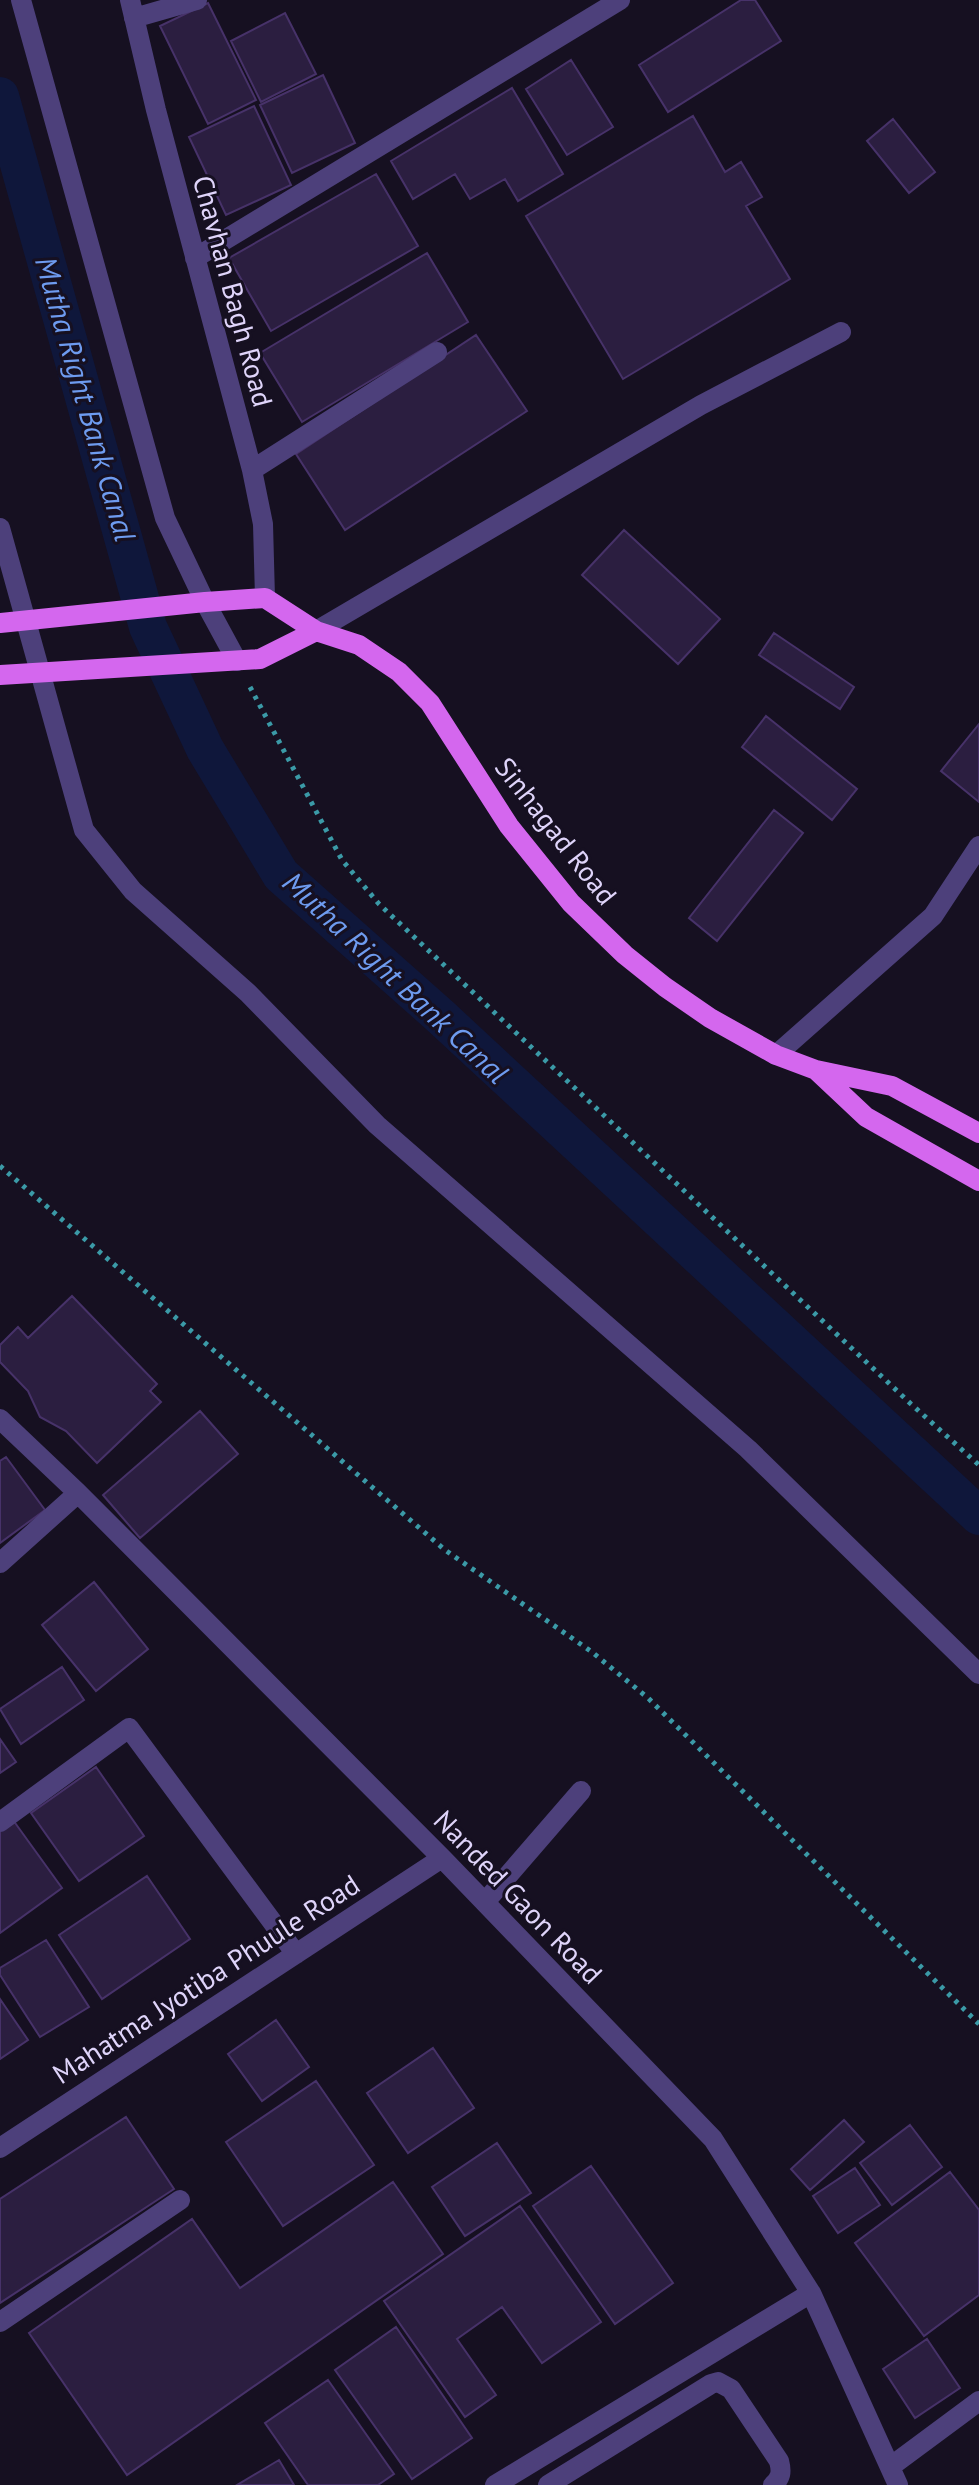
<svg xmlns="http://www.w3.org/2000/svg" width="979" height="2485" viewBox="0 0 979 2485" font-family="'PT Sans',sans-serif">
<rect width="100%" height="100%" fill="#161021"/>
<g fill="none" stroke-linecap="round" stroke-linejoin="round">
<path stroke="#0f173b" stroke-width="38" d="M0,96L148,627L205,749L281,875L440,1016L979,1516"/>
</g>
<path fill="#2b1e40" stroke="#473269" stroke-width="2" d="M741,0H755L781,41L668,112L639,65Z
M208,3L256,100L208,124L160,26Z
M285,13L316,74L261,102L231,41Z
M571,60L613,127L567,155L526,89Z
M323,75L355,143L292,173L260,105Z
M512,88L563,174L518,201L505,179L470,199L455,174L413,199L391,161Z
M254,106L291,185L226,215L189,137Z
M693,116L725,172L741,162L762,197L746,206L790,279L623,379L526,216Z
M893,119L935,172L909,193L867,141Z
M376,174L418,246L271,331L229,258Z
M427,253L468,322L302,422L260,353Z
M476,335L527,411L345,530L296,454Z
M624,530L720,619L678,664L582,575Z
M774,633L854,687L840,709L759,655Z
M766,716L857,789L832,820L742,747Z
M979,724V802L941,771Z
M774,810L803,833L717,941L689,918Z
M72,1296L157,1384L150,1391L161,1402L97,1463L66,1431L40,1417L28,1391L0,1362V1345L18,1327L28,1338Z
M200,1411L238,1454L140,1538L103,1495Z
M6,1457L45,1510L0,1543V1461Z
M94,1582L148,1649L96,1691L42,1625Z
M62,1667L84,1700L21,1744L0,1709Z
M0,1739L16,1762L0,1773Z
M96,1767L144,1836L79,1881L31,1813Z
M13,1820L62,1888L0,1933V1830Z
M147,1876L190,1939L102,1999L59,1935Z
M46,1940L89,2007L40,2037L0,1975V1968Z
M0,1999L28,2040L0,2059Z
M276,2020L309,2067L262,2101L228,2054Z
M433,2048L474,2108L408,2153L367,2093Z
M316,2081L374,2165L283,2226L226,2142Z
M126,2117L174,2189L0,2303V2199Z
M844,2120L864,2142L810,2190L791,2169Z
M910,2125L942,2167L892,2205L860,2163Z
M497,2143L531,2193L465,2236L432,2187Z
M591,2166L673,2283L615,2324L533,2206Z
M855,2168L880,2205L838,2233L813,2196Z
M950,2172L979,2210V2295L924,2336L855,2243Z
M393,2182L443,2254L127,2475L29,2333L192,2219L240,2288Z
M520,2206L601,2322L542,2363L502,2307L457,2339L496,2395L465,2417L384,2301Z
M396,2327L472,2438L412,2479L335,2370Z
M927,2339L960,2388L915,2418L883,2369Z
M328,2380L394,2474L378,2485H308L265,2423Z
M279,2460L294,2485H237Z"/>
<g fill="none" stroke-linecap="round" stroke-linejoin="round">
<path stroke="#3b9aa7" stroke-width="5" stroke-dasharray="4 6" stroke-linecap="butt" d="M250,687L342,860L379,904L911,1404L979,1465
M0,1166L445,1550L592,1652L648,1698L979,2024"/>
<path stroke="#4d407b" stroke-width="20" d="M21,0L165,518L205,602L237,661
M130,0L156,110L252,470L263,524L265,598
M134,18L197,0
M195,258L620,0
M252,470L437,352
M0,528L84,830L133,891L248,993L377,1125L748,1449L979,1674
M316,631L701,405L841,332
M776,1055L933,916L979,846
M0,1419L78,1493L442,1858L713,2139L811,2293L898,2485
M0,1563L78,1493
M0,1822L129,1728L296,1954
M485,1902L581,1791
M0,2148L442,1858
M0,2322L180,2200
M890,2467L979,2401
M495,2485L811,2293
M548,2485L711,2384L718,2382L731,2389L779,2461C782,2472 781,2478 773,2485"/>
<path stroke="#d467ee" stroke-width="20" d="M0,623L205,602L265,598L316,631L359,645L399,672L430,703L509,826L571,903L625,955L665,987L710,1018L776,1055L816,1070L892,1086L979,1133
M0,675L260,659L316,631
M816,1070L866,1117L979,1181"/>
</g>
<g text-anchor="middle" stroke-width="6" stroke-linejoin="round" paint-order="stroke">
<g font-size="28" fill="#dfd4fa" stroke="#161021">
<text transform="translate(233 291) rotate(75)" y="10">Chavhan Bagh Road</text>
<text transform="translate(556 831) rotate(52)" y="10">Sinhagad Road</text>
<text transform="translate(518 1897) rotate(46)" y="10">Nanded Gaon Road</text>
<text transform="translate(206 1979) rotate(-33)" y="10">Mahatma Jyotiba Phuule Road</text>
</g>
<g font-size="30" font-style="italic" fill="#6e9bef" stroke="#161021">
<text transform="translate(85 399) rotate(74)" y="10">Mutha Right Bank Canal</text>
<text transform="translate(395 978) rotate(43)" y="10">Mutha Right Bank Canal</text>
</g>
</g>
</svg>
